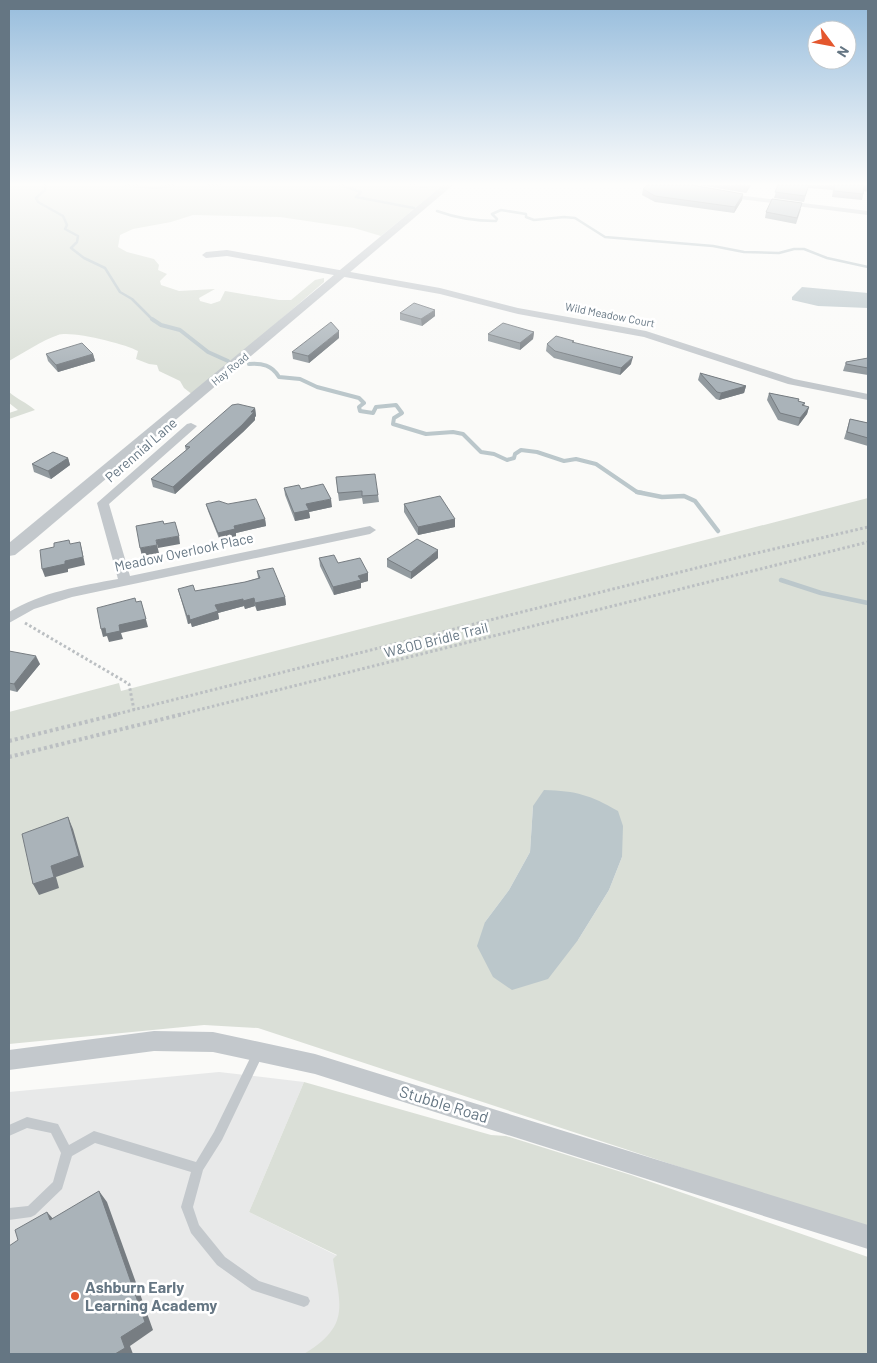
<svg xmlns="http://www.w3.org/2000/svg" width="877" height="1363" viewBox="0 0 877 1363" font-family="Barlow,sans-serif">
<rect width="100%" height="100%" fill="#fafaf8"/>
<path fill="#e8e9e9" d="M219,1072L304,1082L249,1212L390,1282L318,1354H9V1092Z"/>
<path fill="#dadfd7" fill-rule="evenodd" d="M9,185H443L381,236L354,228L280,217L193,215L171,222L133,229L120,235L118,247L127,252L154,259L159,265L158,270L167,274L160,281L161,285L179,291L215,289L199,298L200,301L211,304L220,301L225,291L279,300H291L315,280L324,278V282L193,395L184,388L180,381L159,371L157,365L149,364L136,359L138,351C126,344 70,330 58,335C41,341 25,352 9,361Z
M9,392C17,399 27,403 35,410L9,419V413L18,410L9,403Z
M868,498V1229L258,1028L204,1025L9,1044V712L119,683L121,691L144,685ZM533,806L622,857L609,890L578,940L485,922L509,890L530,852Z
M304,1082L491,1135L506,1136L631,1175L868,1257V1354H304C351,1325 340,1306 333,1259L337,1255L249,1212Z"/>
<path fill="#bbc7cb" d="M802,287L868,293V308L818,306L792,300V297Z
M544,790C577,791 590,795 618,811L623,826L622,857L609,890L578,940L548,979L512,990L493,977L477,946L485,922L509,890L530,852L533,806Z"/>
<g fill="none" stroke-linecap="round" stroke-linejoin="round">
<path stroke="#bbc7cb" stroke-width="2.5" d="M45,185V190L36,198L38,202L63,216L67,225L65,229L78,236L77,242L71,248L84,258L105,268L120,292L132,299L154,321
M126,185L155,188L174,185
M208,185H220
M340,185L361,192L356,197L414,208
M437,211C456,218 475,221 496,221L497,219L492,214L501,210L526,214V217L534,220L564,217L575,218L605,237L713,246L744,252L779,253L794,249H804L827,258L868,267"/>
<path stroke="#bbc7cb" stroke-width="4" d="M152,319L161,325L180,330L208,352L228,361
M249,364C262,363 272,365 279,377L300,379L317,387L359,398L364,403L359,407L360,411L373,413L376,407L396,405L402,413L394,418L393,424L426,434L453,432L463,434L481,452L494,454L507,460L514,458L515,454L521,450L537,452L564,461L576,459L596,464L637,492L643,493"/>
<path stroke="#bbc7cb" stroke-width="4.5" d="M637,492L662,497L684,496L695,501L718,531
M781,580L821,593L868,603"/>
<path stroke="#bbbfc2" stroke-width="2" stroke-dasharray="1 1" stroke-linecap="butt" d="M408,185L428,187"/>
<path stroke="#bbbfc2" stroke-width="3" stroke-dasharray="2.5 2.5" stroke-linecap="butt" d="M25,623L129,684L134,710
M113,715L748,555L868,527
M178,715L868,542"/>
<path stroke="#bbbfc2" stroke-width="4" stroke-dasharray="3 3" stroke-linecap="butt" d="M9,741L118,714
M9,757L183,714"/>
<path fill="#c3c8cc" fill-rule="evenodd" d="M259,1047L263,1048L264,1052L222,1140L203,1170L193,1207L199,1225L225,1257L259,1281L308,1297L310,1301L308,1305L304,1307L252,1290L217,1265L191,1233L181,1207L191,1172L95,1143L72,1156L62,1189L35,1215L31,1217L9,1220V1208L28,1206L53,1182L61,1153L51,1133L27,1128L9,1136V1125L27,1117L58,1124L69,1145L94,1131L196,1162L214,1132L255,1048Z"/>
<path fill="#c3c8cc" fill-rule="evenodd" d="M720,193L868,211V215L723,197L719,195Z
M227,250L440,288L518,308L646,331L794,379L868,394V400L788,384L644,337L518,314L440,294L227,256L206,258L202,255L206,252Z
M191,423L197,426L195,428L109,504L130,576L370,526L376,530L370,534L72,597L34,609L9,623V612C42,592 80,586 118,579L97,503L187,424Z
M154,1031L213,1032L315,1054L868,1225V1249L315,1074L213,1052L154,1051L9,1070V1050Z"/>
<path fill="#c3c8cc" fill-rule="evenodd" d="M443,185H453L35,539L15,555L9,556V543Z"/>
</g>
<path fill="#929a9f" d="M699,185H751L746,193Z
M778,185H868V192L864,191L862,200L832,197L833,190L808,188L804,202L774,198Z
M643,189L743,194L742,200L734,213L655,202L642,195Z
M801,209L796,224L765,218L766,212Z
M400,313L435,316L422,326L400,320Z
M534,332L533,339L520,350L488,341V334Z
M339,338L309,363L293,359L292,352Z
M574,341V343L631,364L620,375L554,358L546,351L547,344Z
M46,354H93L95,361L58,372L48,361Z
M868,358V375L843,371L846,362Z
M700,373L746,386L744,393L719,400L716,399L698,380Z
M769,393L799,399L798,401L805,403L804,406L809,407L807,414L798,426L778,420L767,400Z
M255,408L256,416L255,417V420L243,432L175,494L153,487L151,479L186,451L185,446Z
M850,419L868,423V446L844,439Z
M68,458L70,465L51,479L34,472L32,464Z
M336,477L378,495L379,502L363,504L362,498L339,501Z
M284,488L301,489L332,507L309,512L310,518L295,521L285,495Z
M206,504L265,519L266,526L236,533V537L220,541L208,511Z
M404,504L455,519V527L418,535L404,512Z
M319,558L338,563L368,573V581L361,583V588L334,595L320,566Z
M438,558L411,579L387,567V559Z
M257,571L285,597L286,605L257,611L255,606L245,609L244,606L218,613L219,619L192,627L191,623L188,624L178,589L195,591L245,582L258,578Z
M9,651L40,664L17,692L9,690Z"/>
<path fill="#777d82" d="M748,185H751L746,193L747,187Z
M743,194L742,200L734,213L735,207Z
M435,310V316L422,326L421,319Z
M339,331V338L309,363L308,356Z
M534,332L533,339L520,350V343Z
M93,354L95,361L58,372L56,365Z
M633,357L631,364L620,375L621,368Z
M746,386L744,393L719,400L721,393Z
M809,407L807,414L798,426L800,418Z
M255,408L256,416L255,417V420L243,432L175,494L173,487Z
M68,458L70,465L51,479L48,471Z
M331,499L332,507L309,512L310,518L295,521L294,513L306,504Z
M265,519L266,526L236,533V537L220,541L218,533L234,526Z
M455,519V527L418,535V527Z
M179,536L180,544L158,548L156,540Z
M80,542L82,550L85,565L68,569V572L45,577L42,569L65,561Z
M157,545L159,553L142,556L140,548Z
M438,550V558L411,579V572Z
M368,573V581L361,583V588L334,595L333,587L358,576Z
M285,597L286,605L257,611L255,603Z
M254,598L255,606L245,609L243,601Z
M243,599L244,606L218,613L219,619L192,627L190,620L215,605Z
M141,601L148,627L121,633L123,639L109,642L107,636L103,637L101,629L119,625Z
M189,615L191,623L188,624L187,616Z
M36,656L40,664L17,692L14,684Z
M68,817L73,829L84,867L56,877L59,888L39,895L33,884L51,866Z
M99,1191L107,1202L153,1330L130,1346L133,1354H115L121,1337Z
M47,1212L56,1222L50,1220Z"/>
<path fill="#aab3b9" stroke="#777d82" d="M647,185H692L743,194L735,207L655,196L643,189Z
M736,185H748L747,187Z
M778,185H809L805,196L775,192Z
M834,185H864L863,194L834,191Z
M772,199L802,203L797,218L766,212Z
M414,303L435,310L421,319L400,313Z
M331,322L339,331L308,356L292,352Z
M503,323L534,332L520,343L488,334Z
M556,336L574,341L572,342L633,357L621,368L555,351L547,344Z
M82,343L93,354L56,365L46,354Z
M868,358V368L846,364V362Z
M700,373L746,386L721,393L717,392Z
M769,393L799,399L798,401L805,403L802,405L809,407L800,418L780,413Z
M238,404L255,408L251,412H254L242,425L173,487L151,479L190,447L185,446L232,405Z
M850,419L868,423V438L847,432Z
M53,452L68,458L48,471L32,464Z
M375,474L378,495L362,496V491L338,493L336,477Z
M323,484L331,499L306,504L309,510L294,513L284,488L299,485L301,489Z
M440,496L455,519L418,527L404,504Z
M256,499L265,519L234,526L235,529L218,533L206,504L219,501L228,504Z
M163,521L164,524L175,522L179,536L156,540L157,545L140,548L136,526Z
M417,539L438,550L411,572L387,559Z
M69,540L70,544L80,542L83,557L65,561V564L42,569L40,550L54,547V543Z
M334,555L338,563L360,558L368,573L358,576L361,580L333,587L319,558Z
M273,568L285,597L255,603L254,598L243,601V599L215,605L218,611L190,620L189,615L187,616L178,589L193,585L195,591L245,582L260,578L257,571Z
M135,598L136,602L141,601L146,619L119,625L120,631L106,634L105,628L101,629L97,608Z
M9,651L36,656L14,684L9,683Z
M68,817L79,856L51,866L54,877L33,884L22,834Z
M99,1191L145,1322L121,1337L125,1348L115,1354H9V1246L18,1240L15,1230L47,1212L50,1220Z"/>
<linearGradient id="sky" x2="0" y2="1"><stop stop-color="#96bcdc"/><stop offset="0.49" stop-color="#fdfdfc"/><stop offset="1" stop-color="#fdfdfc" stop-opacity="0"/></linearGradient>
<rect width="877" height="376" fill="url(#sky)"/>
<circle fill="#e4572e" stroke="#fff" stroke-width="2" cx="75" cy="1296" r="5"/>
<g text-anchor="middle" stroke-width="5" stroke-linejoin="round" paint-order="stroke">
<g font-size="11" fill="#657683" stroke="#fff">
<text transform="translate(610 315) rotate(11)" y="4">Wild Meadow Court</text>
<text transform="translate(230 369) rotate(-40)" y="4">Hay Road</text>
</g>
<g font-size="14" fill="#657683" stroke="#fff">
<text transform="translate(141 450) rotate(-41)" y="5">Perennial Lane</text>
<text transform="translate(184 552) rotate(-12)" y="5">Meadow Overlook Place</text>
<text transform="translate(436 640) rotate(-14)" y="5">W&amp;OD Bridle Trail</text>
</g>
<g font-size="16" fill="#657683" stroke="#fff">
<text transform="translate(444 1104) rotate(17)" y="6">Stubble Road</text>
</g>
<g font-size="16" font-weight="bold" fill="#657683" stroke="#fff" text-anchor="start">
<text x="85" y="1293">Ashburn Early<tspan x="85" dy="18">Learning Academy</tspan></text>
</g>
</g>
<rect width="877" height="1363" fill="none" stroke="#657683" stroke-width="20"/>
<g transform="translate(832 45) rotate(122)"><circle r="24" fill="#ffffff" stroke="#c1c8cd"/>
<path d="M0-4L9 19L0 12L-9 19Z" fill="#e4572e"/>
<text y="-8" font-size="14" font-weight="bold" text-anchor="middle" fill="#657683">N</text>
</g>
</svg>
